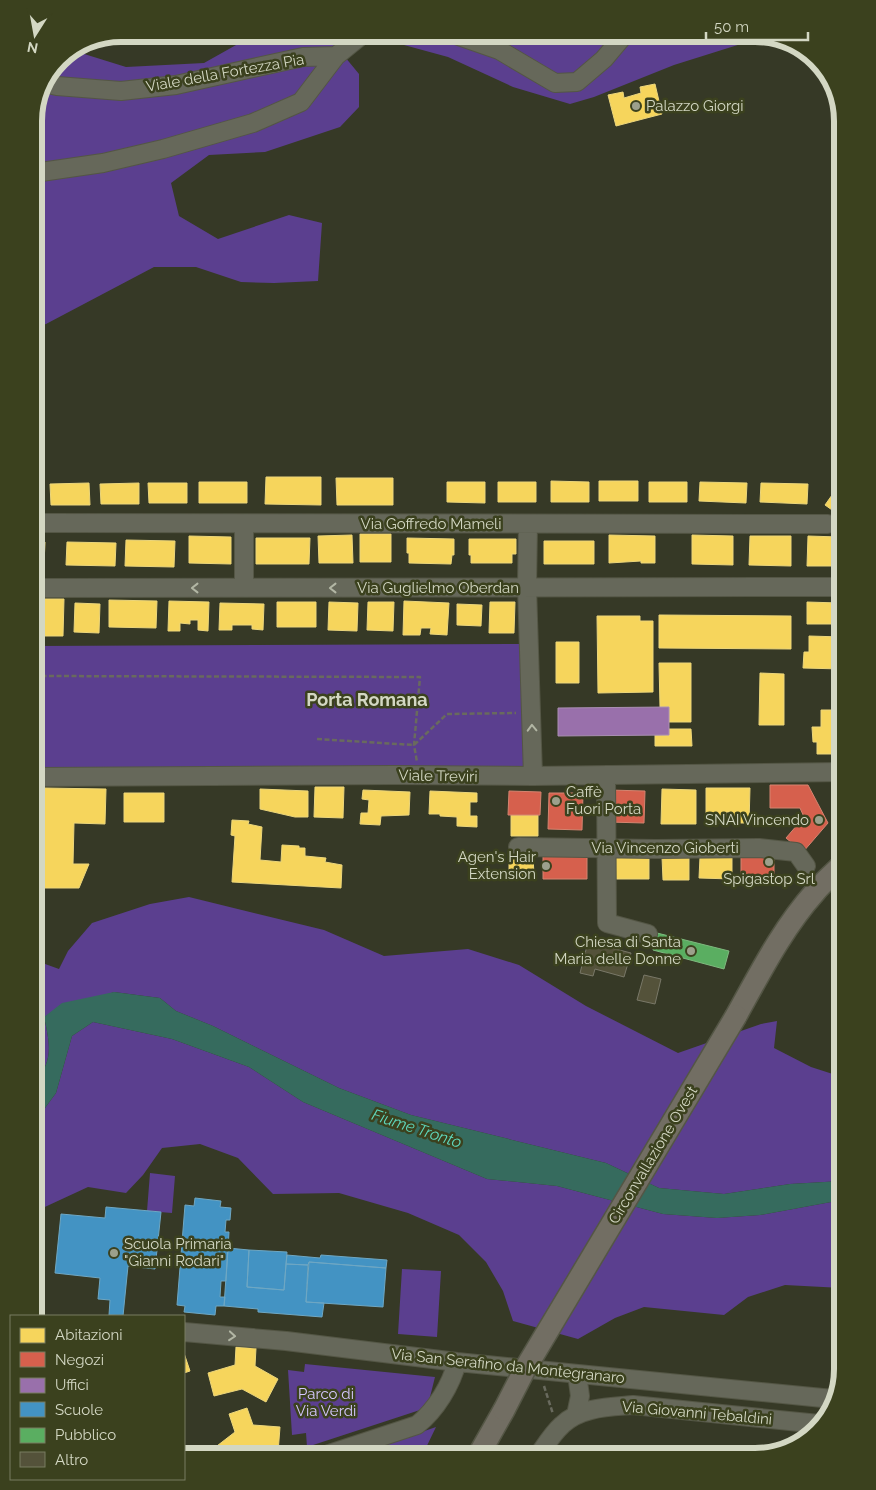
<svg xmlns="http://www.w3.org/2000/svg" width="876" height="1490" viewBox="0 0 876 1490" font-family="Raleway,sans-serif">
<rect width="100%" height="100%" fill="#363926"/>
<path fill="#5b3f8f" d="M266,34H326L359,74V107L340,127L265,152L209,155L171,183L179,216L218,239L289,215L322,223L318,281L274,283L241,282L196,267H154L46,324L34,328V116L60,59L69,53H81L126,67L204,63L245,40Z
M392,34H579L589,38L593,34H760L766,36L674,65L594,97L570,104L513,87L448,57L393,42Z
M523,644L528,769L34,768V646Z
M189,897L324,930L384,956L468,949L519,965L586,1006L678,1053L761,1024L777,1021L774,1048L811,1067L842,1077V1181L790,1184L724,1194L659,1188L606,1163L411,1115L339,1088L213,1026L176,1011L160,998L114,992L44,1017C50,1044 54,1061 34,1083V960L59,969L68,951L92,923L150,904Z
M93,1022L172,1039L249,1067L303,1102L487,1179L557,1186L663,1214L717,1218L760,1215L842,1200V1288L785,1285L748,1297L724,1315L644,1307L615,1318L578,1339L513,1321L503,1291L486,1262L459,1235L408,1213L339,1193L273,1194L238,1158L200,1144L162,1148L143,1175L126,1193L88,1187L34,1212V1123L56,1093L72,1036Z
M150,1173L175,1176L172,1213L147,1211Z
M402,1269L441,1271L437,1337L398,1334Z
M305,1364L435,1377L428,1405L420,1410L307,1447L306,1433L292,1435L288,1370L304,1372Z
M436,1427L422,1456H352Z"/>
<path fill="#366b5e" d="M114,992L160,998L176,1011L213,1026L339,1088L411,1115L606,1163L659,1188L724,1194L790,1184L842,1181V1200L760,1215L717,1218L663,1214L557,1186L487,1179L303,1102L249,1067L172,1039L93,1022L72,1036L56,1093L34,1123V1083C54,1061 50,1044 44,1017L62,1003Z"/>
<path fill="#f6d55c" stroke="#ecd67b" d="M655,84L662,114L616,126L608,95L623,92L624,98L641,93L640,87Z
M266,477H321V505L265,504Z
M336,478H393V505H337Z
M551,481L589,482V502H551Z
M599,481H638V501H599Z
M199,482H247V503H199Z
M447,482H485V503L447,502Z
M498,482H536V502H498Z
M649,482H687V502H649Z
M700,482L747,483L746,503L699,501Z
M89,483L90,505H51L50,484Z
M139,483V504H101L100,484Z
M148,483H187V503H149Z
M761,483L808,484L807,504L760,502Z
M34,484H40V505H34Z
M837,488L842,492V517L825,505Z
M360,534H391V562H360Z
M352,535L353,563H319L318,536Z
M609,535L655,536V563H641V561L609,563Z
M692,535L733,536V565L692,564Z
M189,536L231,537V564L189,563Z
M750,536H791V566L749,565Z
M808,536L839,537V566H807Z
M256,538H310L309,564H256Z
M407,538L454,539V555H452L451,564L409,563V553H407Z
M469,539H516V554H512V563H471V555H469Z
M126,540L175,541L174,567L125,566Z
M544,541H594V564H544Z
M34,542H45L44,564H34Z
M67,542L116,543L115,566L66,565Z
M42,599H64L63,636H41Z
M109,600L157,601L156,628L109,627Z
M169,601L209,602L208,631L198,630V620H190V624L180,623V631H168Z
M404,601L449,603L447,635L430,634L431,628H421L420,635H403Z
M277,602H316V627H277Z
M329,602L358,603L357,631L328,630Z
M368,602H394L393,631L367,630Z
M490,602H515L514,633H489Z
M807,602L839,603L838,624H807Z
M75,603L100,604L99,633L74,632Z
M220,603L264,604L263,630L252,629V625H232V630H219Z
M457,604L482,605L481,626L457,625Z
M659,615L791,616V649L659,648Z
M597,616H640V621H653V692L598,693Z
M809,636L842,637V669L803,668L804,652H809Z
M556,642H579V683H556Z
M659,663H691V722H669V707H660Z
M760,673L784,674V725H759Z
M821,710H842V754H817V742H813L812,727H821Z
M669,729H691L692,746H655V735H669Z
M315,787H344L343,818L314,817Z
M44,788L106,789L105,824L74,823L73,864H89L79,888H42Z
M706,788H750L749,823H730V812H726V823H706Z
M260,789L308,791V817H295L260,809Z
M662,789L696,790V824H661Z
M363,790L410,792L409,815L381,816L380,825L360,824L361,813H368L369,800L362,799Z
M430,791L477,793V802H470V816H477V827L457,826V817L440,816V814H429Z
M124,793H164V822H124Z
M511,815H538V836H511Z
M232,820L249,821L248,824L262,827L260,860L281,862L282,845L299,846V848H305V856L326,858L325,862L342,865L341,888L232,882L235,836L231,835Z
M509,854H533L534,877L509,878Z
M608,856L649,857V879H608Z
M662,857H689V880H663Z
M700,857H732V879L699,878Z
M236,1347L256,1348L255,1366L278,1379L266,1402L242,1389L214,1396L208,1373L235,1365Z
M184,1353L190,1371L184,1373Z
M247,1408L253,1425L280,1427L278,1453L250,1451L243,1456H218L213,1449L235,1432L229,1414Z"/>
<path fill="#d6604d" stroke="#d58470" d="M770,785H808L828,823L803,852L786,838L804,817L800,808H770Z
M609,790L645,791L644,823L608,822Z
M509,791L541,792L540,815H508Z
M549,793H583L582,830L548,829Z
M543,856H587V879H543Z
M741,856H774V879H741Z"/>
<path fill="#9970ab" stroke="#aa8fb2" d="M669,707V735L558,736V708Z"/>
<path fill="#4393c3" stroke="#6ea7c3" d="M195,1198L221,1201L220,1207L231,1208L230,1220H226L225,1232H229L226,1281H221L220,1297H225L224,1306H216L215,1315L184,1312L185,1306L177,1305L185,1205L194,1206Z
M106,1207L161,1212L155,1269L128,1266L123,1316L109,1315L110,1300L98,1299L100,1278L55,1273L61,1214L105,1218Z
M228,1248L249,1250L247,1287L284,1290L286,1264L308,1265L306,1302L324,1303L322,1317L258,1312V1309L224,1306Z
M249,1250L287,1252L284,1290L247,1287Z
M287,1255L320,1258L321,1255L387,1260L386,1268L309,1262L308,1265L286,1264Z
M309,1262L386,1268L383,1307L306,1302Z"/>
<path fill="#5aae61" stroke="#7eba7e" d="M657,933L729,951L724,969L653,950Z"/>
<path fill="#54523a" stroke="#797868" d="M588,942L631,953L624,977L595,969L593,976L580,973Z
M644,975L661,979L655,1004L637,1000Z"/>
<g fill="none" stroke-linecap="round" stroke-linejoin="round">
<defs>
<path id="minor" d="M453,34L499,50L555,83L577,82L604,59L625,34
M48,84L57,86L121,91L176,85L303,57L336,56
M34,173L103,163L163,149L253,123L301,102L336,56L363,34
M34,523L828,524
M528,524L527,587L533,776
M34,588L842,587
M244,588V524
M606,775L607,923L648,934
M34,777L395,775L533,776L842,772
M518,847L656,849L759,848L796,852L806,866
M184,1332L286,1341L457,1362L833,1399
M576,1415L580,1396L577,1374
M323,1456L417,1425C436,1410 451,1385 457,1362
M538,1456C545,1446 552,1434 562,1425C580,1407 609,1407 633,1405L819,1424"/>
<path id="major" d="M736,1016C760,973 782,929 815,892C823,882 833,874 842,865
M478,1456L504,1410"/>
</defs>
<use href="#minor" stroke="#545645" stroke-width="20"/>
<use href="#major" stroke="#545645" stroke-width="24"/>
<path stroke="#696a5e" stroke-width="2.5" stroke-dasharray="5 2.5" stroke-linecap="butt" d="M34,676L420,677L414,745L417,762
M317,739L414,745L447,714L516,713
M840,786L842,798
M544,1386L553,1414"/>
<use href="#minor" stroke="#66685a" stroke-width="18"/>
<use href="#major" stroke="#726e63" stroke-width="21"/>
<defs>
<path id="major-bridge" d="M504,1410L525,1369L736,1016"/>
</defs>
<use href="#major-bridge" stroke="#545645" stroke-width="24" stroke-linecap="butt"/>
<use href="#major-bridge" stroke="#726e63" stroke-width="21"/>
</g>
<defs><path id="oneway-chevron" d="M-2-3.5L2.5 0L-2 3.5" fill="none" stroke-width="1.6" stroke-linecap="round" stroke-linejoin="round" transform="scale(1.25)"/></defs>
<g stroke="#b2b6a4">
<use href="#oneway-chevron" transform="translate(195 588) rotate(180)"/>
<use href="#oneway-chevron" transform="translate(333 588) rotate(180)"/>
<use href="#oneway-chevron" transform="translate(532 728) rotate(-92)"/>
<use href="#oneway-chevron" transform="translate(232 1336) rotate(5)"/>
</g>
<g fill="#9ca08c" stroke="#3b411e" stroke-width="2">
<circle cx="636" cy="106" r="5"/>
<circle cx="556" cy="801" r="5"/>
<circle cx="819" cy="820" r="5"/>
<circle cx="769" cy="862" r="5"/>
<circle cx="546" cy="866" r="5"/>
<circle cx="691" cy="951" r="5"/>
<circle cx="114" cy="1253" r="5"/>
</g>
<g text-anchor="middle" stroke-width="5" stroke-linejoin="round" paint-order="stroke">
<g font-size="15" fill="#d3d7c3" stroke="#3b411e">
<text transform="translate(225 73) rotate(-10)" y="5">Viale della Fortezza Pia</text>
<text x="431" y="529">Via Goffredo Mameli</text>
<text x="438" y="593">Via Guglielmo Oberdan</text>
<text transform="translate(438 776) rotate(1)" y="5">Viale Treviri</text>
<text x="665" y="853">Via Vincenzo Gioberti</text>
<text transform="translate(653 1155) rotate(-59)" y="5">Circonvallazione Ovest</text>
<text transform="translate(508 1366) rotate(6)" y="5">Via San Serafino da Montegranaro</text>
<text transform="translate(697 1413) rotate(5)" y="5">Via Giovanni Tebaldini</text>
</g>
<g font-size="15" fill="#d3d7c3" stroke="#3b411e" text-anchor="start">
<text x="646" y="111">Palazzo Giorgi</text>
<text x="566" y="797">Caffè<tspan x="566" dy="17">Fuori Porta</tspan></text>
<text x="809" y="825" text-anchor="end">SNAI Vincendo</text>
<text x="536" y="862" text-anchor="end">Agen's Hair<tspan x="536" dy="17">Extension</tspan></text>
<text x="769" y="884" text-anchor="middle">Spigastop Srl</text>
<text x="681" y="947" text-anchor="end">Chiesa di Santa<tspan x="681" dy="17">Maria delle Donne</tspan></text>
<text x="124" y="1249">Scuola Primaria<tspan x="124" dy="17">"Gianni Rodari"</tspan></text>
</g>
<g font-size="15" fill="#d5c7ff" stroke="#3b411e">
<text x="326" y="1399">Parco di<tspan x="326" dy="17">Via Verdi</tspan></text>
</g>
<g font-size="16" font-style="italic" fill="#5fd8bd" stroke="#3b411e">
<text transform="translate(417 1128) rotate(18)" y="6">Fiume Tronto</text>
</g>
<g font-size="18" font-weight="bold" fill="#d3d7c3" stroke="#3b411e">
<text x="367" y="706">Porta Romana</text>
</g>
</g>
<path d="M0 0H876V1490H0ZM121 42H755A79 79 0 0 1 834 121V1369A79 79 0 0 1 755 1448H121A79 79 0 0 1 42 1369V121A79 79 0 0 1 121 42Z" fill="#3b411e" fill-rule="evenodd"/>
<path fill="none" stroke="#d3d7c3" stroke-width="6" d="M121 42H755A79 79 0 0 1 834 121V1369A79 79 0 0 1 755 1448H121A79 79 0 0 1 42 1369V121A79 79 0 0 1 121 42Z"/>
<rect x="10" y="1315" width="175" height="165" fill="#3b411e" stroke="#787d60"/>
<rect x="20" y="1328" width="25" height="15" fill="#f6d55c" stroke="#787d60"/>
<text x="55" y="1340" font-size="15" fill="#d3d7c3">Abitazioni</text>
<rect x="20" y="1352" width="25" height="15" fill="#d6604d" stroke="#787d60"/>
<text x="55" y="1365" font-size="15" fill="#d3d7c3">Negozi</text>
<rect x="20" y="1378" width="25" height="15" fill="#9970ab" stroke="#787d60"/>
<text x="55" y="1390" font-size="15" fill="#d3d7c3">Uffici</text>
<rect x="20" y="1402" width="25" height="15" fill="#4393c3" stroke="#787d60"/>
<text x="55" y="1415" font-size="15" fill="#d3d7c3">Scuole</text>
<rect x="20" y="1428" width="25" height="15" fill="#5aae61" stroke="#787d60"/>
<text x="55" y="1440" font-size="15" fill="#d3d7c3">Pubblico</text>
<rect x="20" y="1452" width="25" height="15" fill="#54523a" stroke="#787d60"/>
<text x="55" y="1465" font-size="15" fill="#d3d7c3">Altro</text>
<g transform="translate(35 35) rotate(191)" stroke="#3b411e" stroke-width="4" paint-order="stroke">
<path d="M0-4L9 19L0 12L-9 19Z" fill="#d3d7c3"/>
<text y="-8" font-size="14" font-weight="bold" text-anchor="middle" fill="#d3d7c3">N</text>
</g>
<path d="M706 32v8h102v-8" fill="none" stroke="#d3d7c3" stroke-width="2.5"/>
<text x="714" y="32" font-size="15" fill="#d3d7c3" stroke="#3b411e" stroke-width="4" paint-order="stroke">50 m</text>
</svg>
